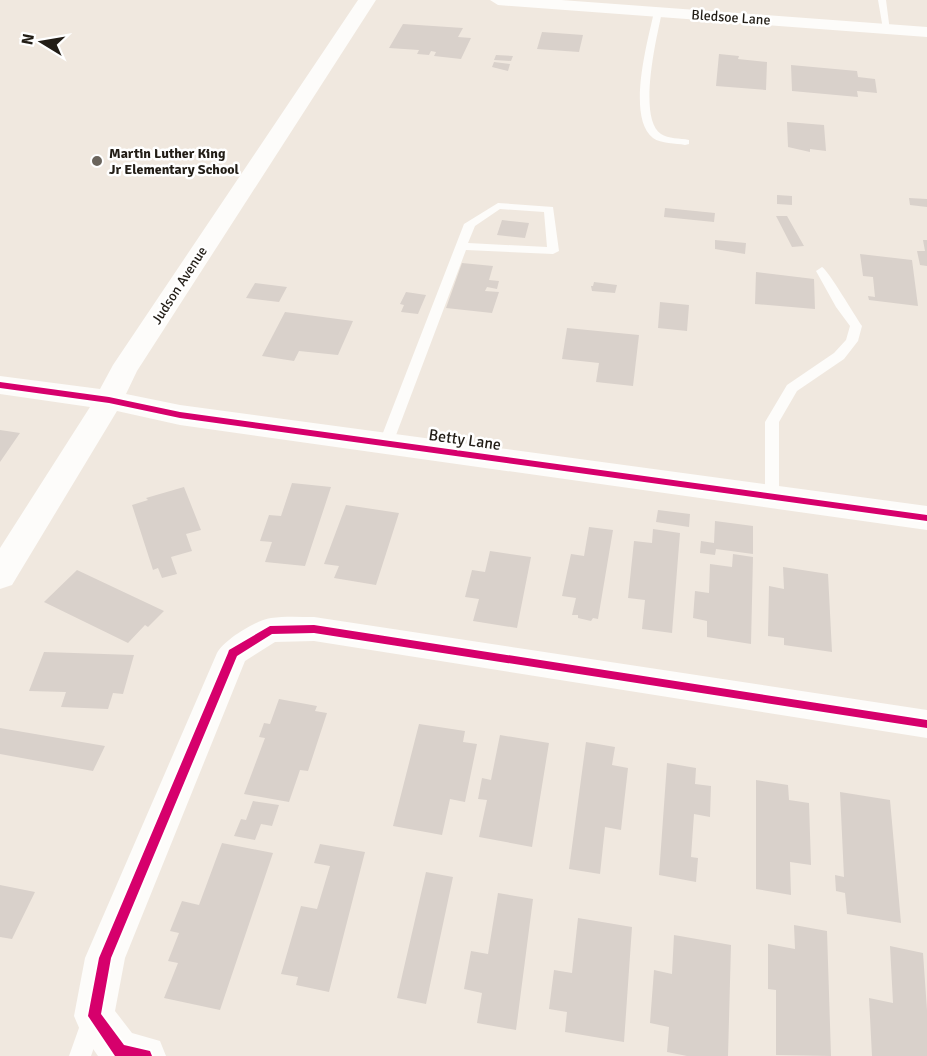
<svg xmlns="http://www.w3.org/2000/svg" width="927" height="1056" viewBox="0 0 927 1056" font-family="Signika,sans-serif">
<rect width="100%" height="100%" fill="#f0e8df"/>
<path fill="#d9d1cb" d="M403,24L463,28L458,37L471,38L461,59L434,56L436,52L431,51L429,55L417,54L419,50L389,48Z
M542,32L583,35L579,52L537,49Z
M719,54L739,56L738,59L767,62L766,90L716,86Z
M496,55L513,56L511,61L494,60Z
M494,62L510,64L508,71L492,67Z
M791,65L857,71L858,77L875,79L877,93L857,91L858,97L792,91Z
M787,122L824,125L826,151L810,149V152L788,147Z
M777,195L792,196V205L777,204Z
M909,198L927,199V207L910,205Z
M665,208L715,213L714,222L664,217Z
M776,216H787L804,246L792,247Z
M502,220L529,223L525,238L497,235Z
M715,240L746,243L745,254L715,249Z
M923,240H927V266L920,265L917,251H925Z
M860,254L912,260L918,306L869,300L868,296L875,297L873,277L863,276Z
M462,263L493,266L489,280L499,281L497,289L487,287L485,291L499,292L492,313L446,308Z
M756,272L814,279L815,309L755,304Z
M594,282L617,285L615,293L592,291L591,286H593Z
M255,283L287,287L279,302L246,298Z
M406,292L426,295L418,314L401,312L404,305L400,304Z
M660,302L689,305L687,331L658,328Z
M285,312L353,321L338,355L299,351L294,361L262,356Z
M567,328L639,335L633,386L596,382L599,363L562,359Z
M0,430L20,433L0,462Z
M292,483L331,487L305,566L265,562L272,542L260,541L269,515L281,516Z
M184,487L201,530L186,534L192,551L171,557L177,574L162,578L158,568L153,570L132,505L148,500L146,498Z
M346,505L399,513L376,585L334,578L339,566L324,564Z
M658,510L690,514L689,527L656,522Z
M715,521L753,526V554L716,549L715,555L700,553L701,541L714,543Z
M589,527L613,530L598,619L593,618L591,621L578,618V615H572L576,598L562,596L571,554L584,556Z
M653,529L680,533L672,633L642,629L645,600L628,598L634,541L652,543Z
M490,551L531,557L517,628L473,621L479,599L465,597L472,570L485,572Z
M733,554L753,557L751,644L707,637V621L693,618L695,591L709,593L710,564L732,567Z
M783,567L828,574L832,652L784,645V638L768,636L769,586L784,589Z
M77,570L164,611L148,627L145,625L128,643L44,602Z
M44,652L134,655L123,694L113,693L108,709L61,707L66,692L29,691Z
M279,699L317,706L315,711L327,713L308,771L300,770L289,802L244,794L265,738L259,737L264,723L270,724Z
M419,724L465,731L463,742L477,744L465,802L450,799L442,835L393,826Z
M0,728L105,746L93,771L0,754Z
M500,735L549,743L532,847L479,837L487,800L478,799L482,778L491,780Z
M586,742L615,747L612,765L628,768L621,830L605,827L600,874L569,869Z
M667,763L696,768L695,784L711,786L710,817L694,814L691,857L698,858L696,882L659,875Z
M756,780L788,785L789,800L809,803L811,865L790,862L791,895L756,889Z
M840,792L890,800L901,923L847,914L845,893L836,891L835,875L844,877Z
M253,801L279,805L272,826L261,824L255,840L234,836L241,819L246,820Z
M222,843L273,853L220,1010L164,998L178,963L168,961L179,933L170,931L182,901L199,905Z
M320,844L365,852L329,992L296,985L298,977L281,974L301,906L317,909L330,866L314,863Z
M426,872L453,877L426,1004L397,998Z
M0,885L35,892L12,939L0,937Z
M498,893L533,899L516,1030L477,1023L482,993L464,989L471,951L488,954Z
M578,918L632,927L624,1042L565,1032L567,1012L549,1009L554,970L572,973Z
M794,925L827,931L831,1056L776,1055V990L768,989V944L795,949Z
M674,935L731,945L728,1056H687L667,1052L669,1027L650,1023L654,970L672,974Z
M890,946L923,953L927,1010V1056H872L869,998L893,1003Z"/>
<g fill="none" stroke-linecap="round" stroke-linejoin="round">
<path fill="#fdfcfa" fill-rule="evenodd" d="M878,0H886L890,31L883,29Z
M658,9L662,12C657,36 637,118 661,134C668,139 680,138 689,140V144L685,145C676,143 661,144 653,138C626,117 648,40 654,12Z
M498,203L553,207L559,251L553,254L466,250L393,443L386,448L381,446L379,443L464,224ZM500,209L544,212L547,247L468,243L475,226Z
M822,267C828,270 855,316 862,326L858,341L844,359L797,391L779,422V497L772,502L765,497V422L787,385L834,353L846,340L850,326L836,307L816,271Z
M93,1008L101,1011L104,1019L91,1056H69L85,1011Z"/>
<path fill="#fdfcfa" fill-rule="evenodd" d="M490,0H561L927,27V37L498,5Z
M314,617L927,710V738L314,641L275,642L245,661L125,958L115,1011L132,1033L160,1041L166,1056H98L80,1030L74,1016L85,958L217,653C224,640 256,620 271,618C285,616 300,617 314,617Z"/>
<path fill="#fdfcfa" fill-rule="evenodd" d="M358,0H376L137,371L126,394L180,405L927,506V530L180,425L117,411L12,585L0,589V548L90,407L0,394V376L100,389L113,365Z"/>
<defs>
<path id="cycleway" d="M0,382L109,397L180,412L927,515V521L180,418L109,403L0,388Z
M314,625L927,720V728L314,633L272,634L237,656L111,958L101,1014L124,1045L150,1051L152,1056H115L88,1016L99,958L228,653L229,650L270,626Z"/>
</defs>
<use href="#cycleway" stroke="#fff" stroke-width="4"/>
<use href="#cycleway" fill="#d6006c" fill-rule="evenodd"/>
</g>
<circle fill="#6a645c" stroke="#fff" stroke-width="2" cx="97" cy="161" r="6"/>
<g text-anchor="middle" stroke-width="5" stroke-linejoin="round" paint-order="stroke">
<g font-size="14" fill="#221d16" stroke="#fff">
<text transform="translate(731 17) rotate(4)" y="5">Bledsoe Lane</text>
<text transform="translate(179 285) rotate(-57)" y="5">Judson Avenue</text>
</g>
<g font-size="14" font-weight="bold" fill="#221d16" stroke="#fff" text-anchor="start">
<text x="109" y="158">Martin Luther King<tspan x="109" dy="16">Jr Elementary School</tspan></text>
</g>
<g font-size="16" fill="#221d16" stroke="#fff">
<text transform="translate(465 439) rotate(8)" y="6">Betty Lane</text>
</g>
</g>
<g transform="translate(42 42) rotate(281)" stroke="#ffffff" stroke-width="4.5" paint-order="stroke">
<path d="M0-4.5L10 22L0 15L-10 22Z" fill="#221d16"/>
<text y="-9" font-size="16" font-weight="bold" text-anchor="middle" fill="#221d16">N</text>
</g>
</svg>
